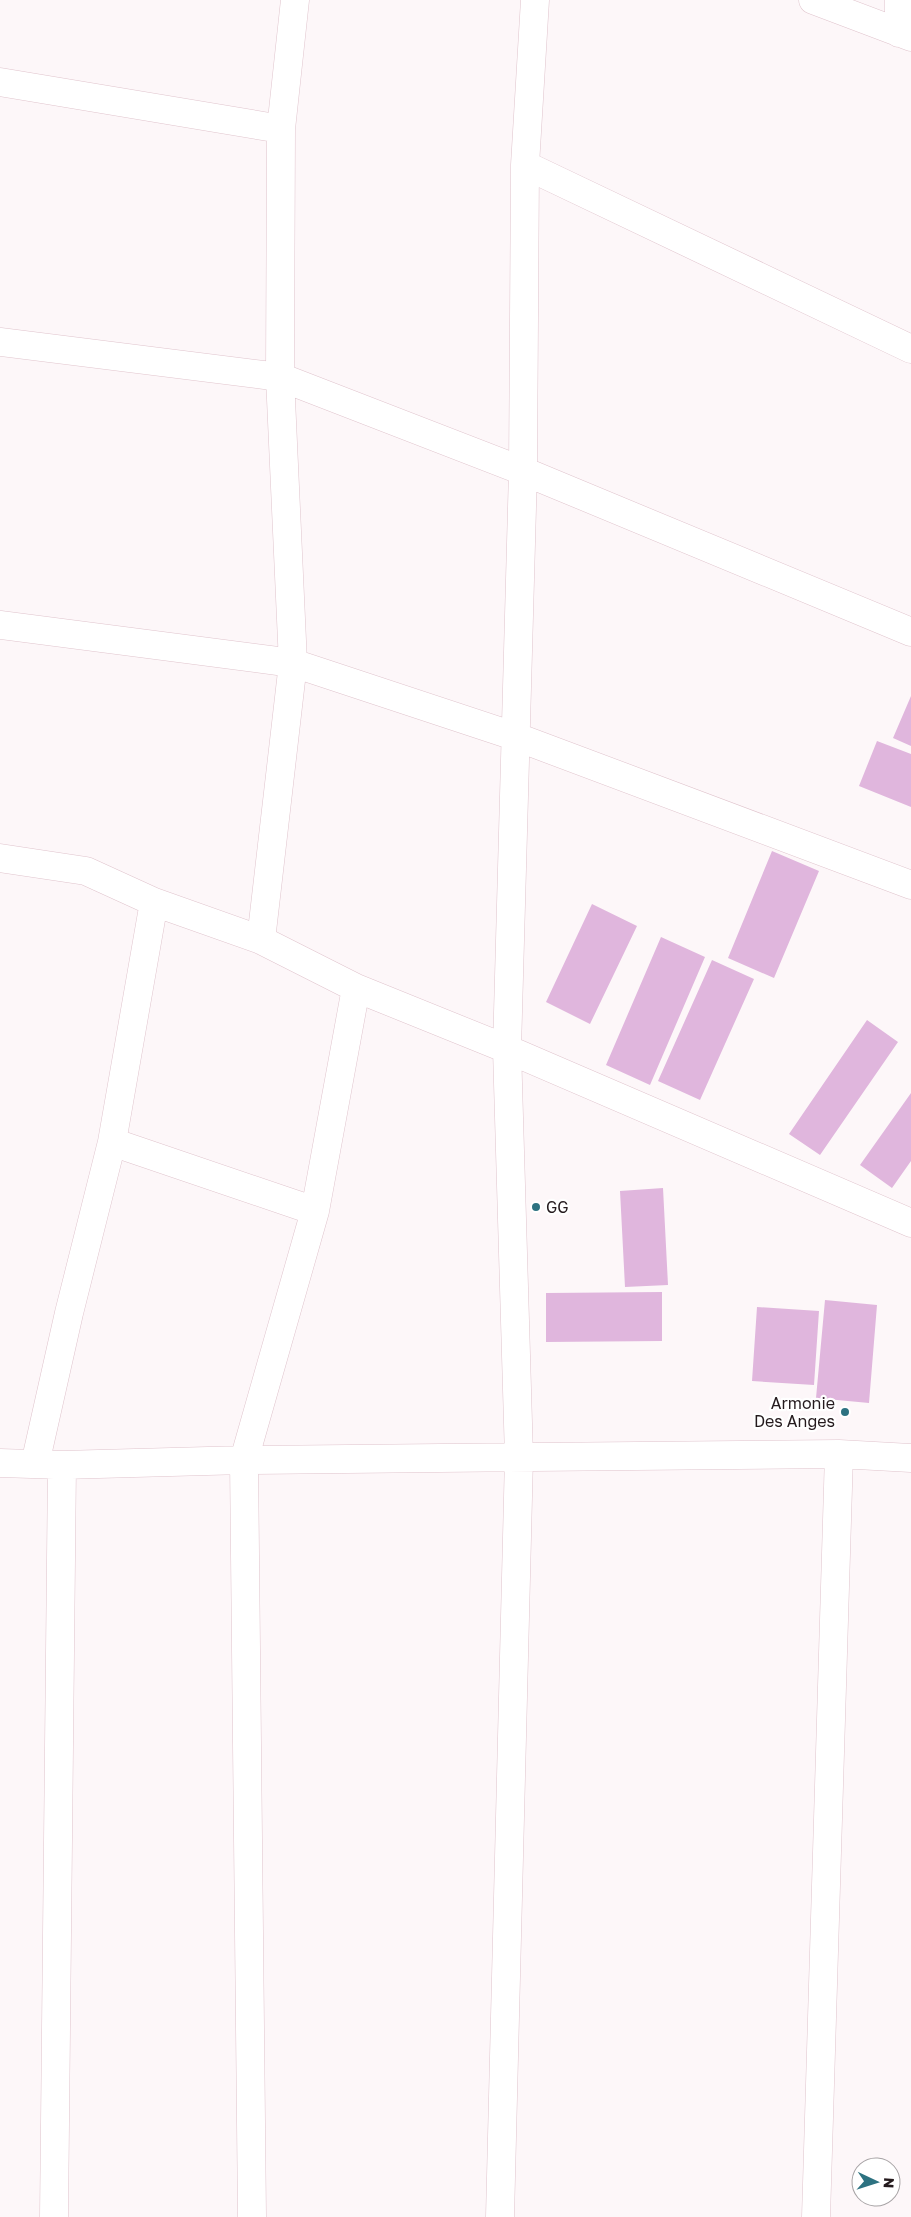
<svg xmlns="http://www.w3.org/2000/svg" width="911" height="2217" viewBox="0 0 911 2217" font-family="'Golos Text',sans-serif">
<rect width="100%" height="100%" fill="#fdf7f9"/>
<path fill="#e0b6dd" d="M911,696V746L893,738Z
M877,741L911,754V807L859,786Z
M772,851L819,871L774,978L728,958Z
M592,904L637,926L590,1024L546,1002Z
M661,937L705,957L650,1085L606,1065Z
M712,960L754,979L700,1100L658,1081Z
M867,1020L898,1042L820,1155L789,1134Z
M911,1093V1161L892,1188L860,1165Z
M663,1188L668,1285L625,1287L620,1191Z
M662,1292V1341L546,1342V1293Z
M825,1300L877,1305L869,1403L816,1398Z
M757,1307L819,1311L814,1385L752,1381Z"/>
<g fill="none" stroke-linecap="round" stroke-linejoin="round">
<defs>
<path id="street" d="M813,0L911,37
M899,0V33
M0,82L281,129
M525,165L911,349
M0,342L280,377L523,471L911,632
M0,625L293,663L514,736L911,885
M0,858L86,871L154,902L261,940L356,988L507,1049L911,1223
M261,940L293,663L280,377L281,129L295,0
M112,1142L315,1211
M0,1463L62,1465L244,1460L839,1454L911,1458
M35,1464L69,1313L112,1142L154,902
M54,2217L62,1465
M252,2217L244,1460L315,1211L356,988
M500,2217L519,1457L507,1049L523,471L525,165L535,0
M816,2217L839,1454"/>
</defs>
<use href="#street" stroke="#e0c4cd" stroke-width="29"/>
<use href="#street" stroke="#fff" stroke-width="28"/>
</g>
<g fill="#2d7281" stroke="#fff" stroke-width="2">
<circle cx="536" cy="1207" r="5"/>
<circle cx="845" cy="1412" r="5"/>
</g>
<g text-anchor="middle" stroke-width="4.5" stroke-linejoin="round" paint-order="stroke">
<g font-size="16" fill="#241a1d" stroke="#fff" text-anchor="start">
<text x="546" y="1213">GG</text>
<text x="835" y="1409" text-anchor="end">Armonie<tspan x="835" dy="18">Des Anges</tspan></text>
</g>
</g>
<g transform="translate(876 2182) rotate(94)"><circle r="24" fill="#ffffff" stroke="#a7a3a5"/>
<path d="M0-4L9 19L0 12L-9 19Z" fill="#2d7281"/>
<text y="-8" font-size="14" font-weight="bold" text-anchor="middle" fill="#241a1d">N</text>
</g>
</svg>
